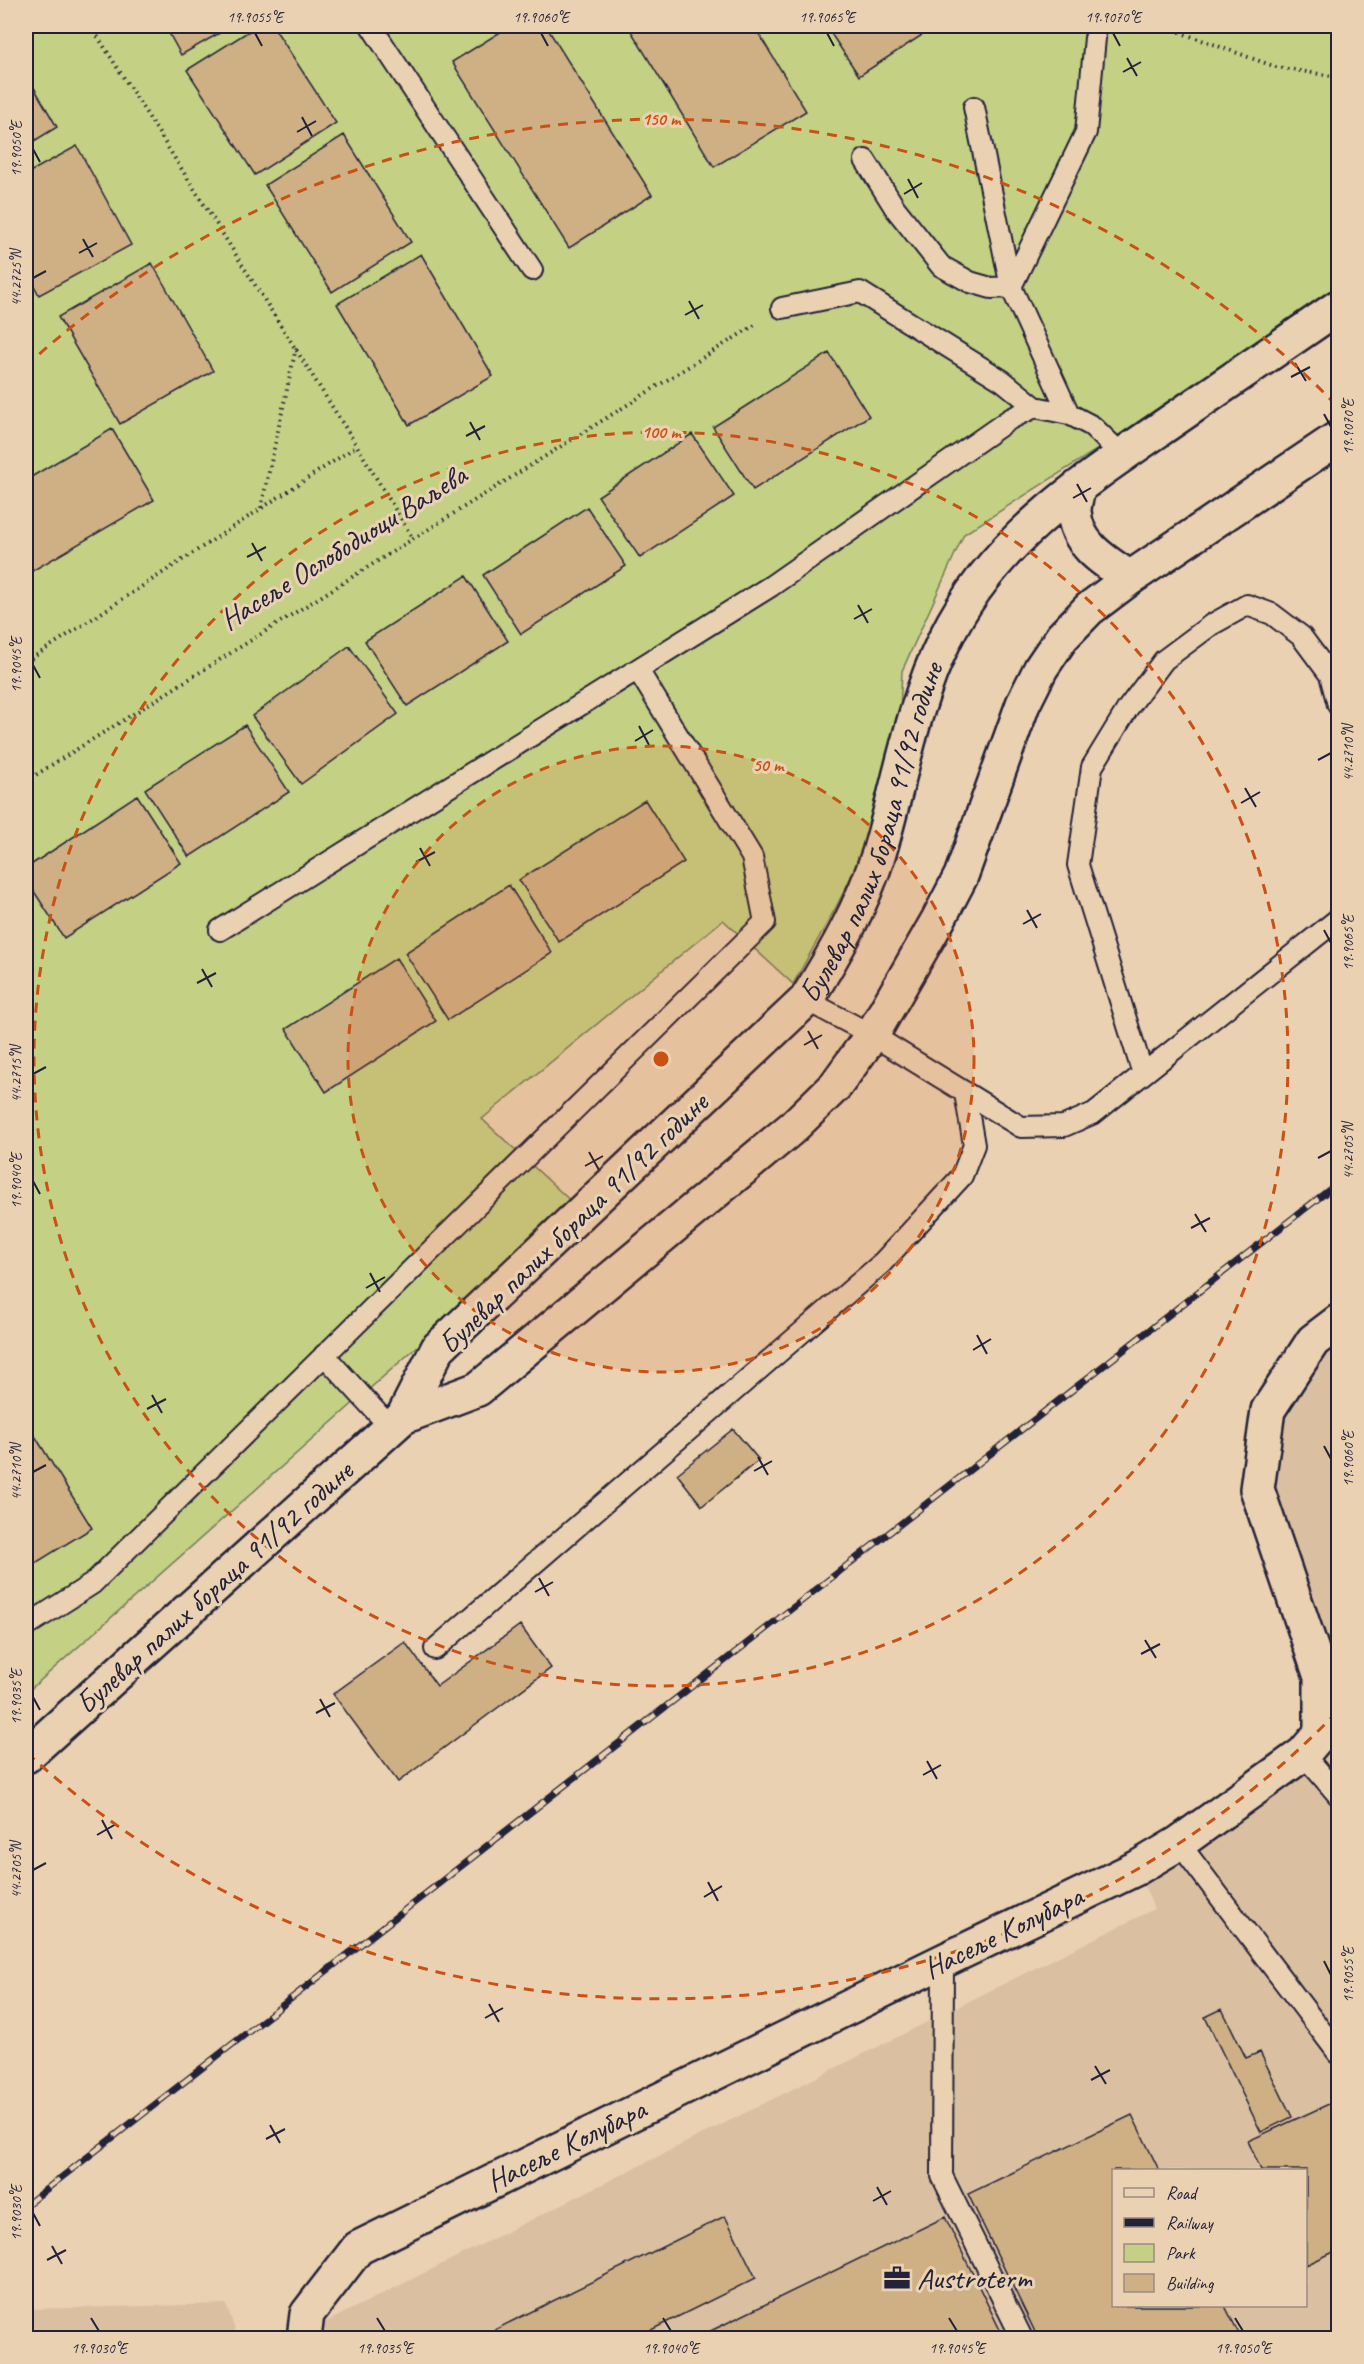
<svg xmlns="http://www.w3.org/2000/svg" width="1364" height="2364" viewBox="0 0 1364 2364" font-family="Caveat,sans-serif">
<rect width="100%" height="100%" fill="#ead1b2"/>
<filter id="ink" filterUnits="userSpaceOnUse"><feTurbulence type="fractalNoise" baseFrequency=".0167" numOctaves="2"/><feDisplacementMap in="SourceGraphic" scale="12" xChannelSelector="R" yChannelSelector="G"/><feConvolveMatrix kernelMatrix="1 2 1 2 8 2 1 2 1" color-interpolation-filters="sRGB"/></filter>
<g filter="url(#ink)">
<path fill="#dac0a0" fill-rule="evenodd" d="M1338,1322V2338H313L318,2326L1154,1909L1137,1868L1321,1733L1257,1489L1268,1410ZM1114,2170H1306V2306H1114Z
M226,2304L238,2338H26V2311L28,2309Z"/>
<path fill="#c4d084" stroke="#737960" stroke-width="1.5" d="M26,26H1338V296L964,534L902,671L898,750L889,802L836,907L793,984L723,920L482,1119L576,1206L26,1693Z"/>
<path fill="#ceb084" stroke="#22223b" stroke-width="1.5" d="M165,26H232L181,55Z
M257,26H273L336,123L255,175L187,70Z
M510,26H546L652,195L569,248L452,62Z
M628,26H754L806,111L714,167Z
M826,26H936L859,76Z
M26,74L57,127L26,146Z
M344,135L411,242L332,292L265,185Z
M77,146L131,245L39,295L26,270V174Z
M421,254L493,376L409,425L337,304Z
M152,263L213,371L120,424L58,317Z
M829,353L869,416L753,490L713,427Z
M112,429L154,500L27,574L26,480Z
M692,434L734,496L640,558L598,496Z
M587,507L626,566L521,634L483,575Z
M466,576L508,641L407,706L365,641Z
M349,646L398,714L301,784L252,716Z
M245,725L289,792L189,857L145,789Z
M137,795L181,863L64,938L26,879V868Z
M645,800L684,862L559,942L519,880Z
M509,885L552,953L448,1020L405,953Z
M396,958L436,1021L326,1092L286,1029Z
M30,1428L92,1528L26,1569V1431Z
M733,1429L759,1460L702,1506L677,1474Z
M520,1625L551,1668L398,1782L333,1694L405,1642L437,1686Z
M1222,2009L1246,2058L1260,2052L1292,2117L1261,2132L1205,2017Z
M1331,2103L1338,2119V2250L1306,2265V2170H1261L1248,2141Z
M1132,2115L1159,2170H1114V2306H1225L1241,2338H1038L968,2194Z
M725,2216L756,2278L635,2338H478Z
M945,2217L1004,2338H696Z"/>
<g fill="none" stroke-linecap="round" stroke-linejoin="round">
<defs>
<path id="service" d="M371,26L532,270
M974,107L1011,287L1069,414
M865,160L895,208L941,266L970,282L991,288L1011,287
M1011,287L1086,132L1095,38
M782,308L860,292L1003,381L1035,407
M220,930L771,586L1010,419L1035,407L1069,414L1092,426L1122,455
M806,1000L872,1035L1021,1127L1064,1126L1094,1113L1338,919
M1143,1074L1078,865L1092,767L1128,708L1164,660L1211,625L1247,605L1272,614L1301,636L1330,675L1338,705
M324,1355L391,1428
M26,1626L92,1584L765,922L752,857L638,670
M435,1649L881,1264L962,1176L974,1145L965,1093
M1303,1754L1338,1795
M1179,1843L1338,2053
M943,1961L942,2176L1022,2338"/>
<path id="minor" d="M304,2338L307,2314L358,2248L943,1961L1137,1868L1179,1843L1303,1754L1321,1733V1677L1257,1489L1268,1410L1313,1341L1338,1322"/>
<g id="tertiary">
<path d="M1079,487C1077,494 1074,503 1074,511C1076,545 1104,561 1130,578"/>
<path d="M403,1417L478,1389L792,1128L836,1085L872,1035L938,920L961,876L1023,704L1041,668L1062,637L1089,609L1130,578L1338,438"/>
<path id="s1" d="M26,1756L403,1417L438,1348L806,1000C835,954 862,906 879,853C900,782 912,706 945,639C994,538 1086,480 1176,418C1230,381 1284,344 1338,307"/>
</g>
</defs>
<use href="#service" stroke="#22223b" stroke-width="24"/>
<use href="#minor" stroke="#22223b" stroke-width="38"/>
<use href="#tertiary" stroke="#22223b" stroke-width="38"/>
<path stroke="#22223b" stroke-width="4" stroke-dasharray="1.5 4.5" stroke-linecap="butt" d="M91,26L357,446L413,539
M1144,26L1174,30L1276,67L1338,77
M261,508L296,348
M26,662L357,446
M26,781L755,325"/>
<use href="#service" stroke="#ead1b2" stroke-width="20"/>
<use href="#minor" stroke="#ead1b2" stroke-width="33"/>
<use href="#tertiary" stroke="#ead1b2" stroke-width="33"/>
<defs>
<path id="rail" d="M26,2205L1338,1183"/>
</defs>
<use href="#rail" stroke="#22223b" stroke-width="7"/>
<use href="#rail" stroke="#ead1b2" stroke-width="4.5" stroke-dasharray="14" stroke-linecap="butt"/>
</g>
</g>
<path fill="none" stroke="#22223b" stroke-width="2" d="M255,33L262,46M541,33L548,46M827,33L834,46M1113,33L1120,46M1127,58L1137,76M1123,72L1141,62M302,117L312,136M297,132L316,121M33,149L40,162M908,179L918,198M904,194L922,183M83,239L93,257M79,253L97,243M33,278L46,271M689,301L699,319M685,315L703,305M1295,363L1306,381M1291,377L1310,367M1324,414L1331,427M470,422L480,440M466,436L485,426M1077,484L1087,502M1073,498L1091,488M252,543L262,561M247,557L266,547M858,605L868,623M854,619L872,609M33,665L40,678M639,726L649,745M635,741L653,730M1318,760L1331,753M1245,788L1256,807M1241,803L1260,792M420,848L430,866M416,862L435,852M1027,910L1037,928M1023,924L1041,914M1324,930L1331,943M202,969L212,987M197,983L216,973M808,1031L818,1049M804,1045L822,1035M33,1074L46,1067M589,1152L599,1170M1318,1158L1331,1151M585,1166L603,1156M33,1181L40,1194M1195,1214L1206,1232M1191,1228L1210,1218M370,1273L380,1292M366,1288L385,1277M977,1335L987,1354M973,1350L991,1339M152,1395L162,1413M147,1409L166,1399M1324,1446L1331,1459M758,1457L768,1475M754,1471L772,1461M33,1472L46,1465M539,1578L549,1596M535,1592L553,1582M1145,1640L1156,1658M1141,1654L1160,1644M33,1697L40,1710M320,1699L330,1717M316,1713L335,1703M927,1761L937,1779M923,1775L941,1765M102,1820L112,1839M97,1835L116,1824M33,1870L46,1863M708,1882L718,1901M704,1897L722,1886M1324,1961L1331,1975M489,2004L499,2022M485,2018L503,2008M1095,2066L1106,2084M1091,2080L1110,2070M270,2125L280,2143M266,2139L285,2129M877,2187L887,2205M873,2201L891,2191M33,2213L40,2226M52,2246L62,2264M47,2260L66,2250M91,2318L99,2331M377,2318L385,2331M663,2318L671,2331M949,2318L957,2331M1235,2318L1243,2331"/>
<circle cx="661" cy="1059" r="313" fill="#ca5113" fill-opacity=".12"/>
<g fill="none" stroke="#ca5113" stroke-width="3" stroke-dasharray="10 8">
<circle cx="661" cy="1059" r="313"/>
<circle cx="661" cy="1059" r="627"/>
<path d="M1337 1712A940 940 0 0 1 26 1752M26 366A940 940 0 0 1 1337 406"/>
</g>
<defs>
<symbol id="office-bare" viewBox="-9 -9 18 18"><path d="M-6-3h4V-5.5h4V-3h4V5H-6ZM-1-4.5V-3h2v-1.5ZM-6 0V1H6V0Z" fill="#22223b" stroke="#ead1b2" stroke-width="2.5" paint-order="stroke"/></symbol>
</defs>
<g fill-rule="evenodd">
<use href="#office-bare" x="878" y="2259" width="38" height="38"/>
</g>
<g text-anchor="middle" stroke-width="6" stroke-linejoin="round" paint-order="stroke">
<g font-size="30" fill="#22223b" stroke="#ead1b2">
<text transform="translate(343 547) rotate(-32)" y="10">Насеље Ослободиоци Ваљева</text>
<text dy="10" stroke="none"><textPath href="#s1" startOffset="1272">Булевар палих бораца 91/92 године</textPath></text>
<text transform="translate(573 1223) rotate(-44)" y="10">Булевар палих бораца 91/92 године</text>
<text transform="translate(214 1587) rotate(-42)" y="10">Булевар палих бораца 91/92 године</text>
<text transform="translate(1003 1932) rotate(-26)" y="10">Насеље Колубара</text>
<text transform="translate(566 2145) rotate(-26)" y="10">Насеље Колубара</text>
</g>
<g font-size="30" fill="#22223b" stroke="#ead1b2" text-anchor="start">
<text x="917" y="2288">Austroterm</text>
</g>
</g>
<circle cx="661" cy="1059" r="9" fill="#ca5113" stroke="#ead1b2" stroke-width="3"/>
<g font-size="18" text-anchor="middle" font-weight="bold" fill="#ca5113" stroke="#ead1b2" stroke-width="6" stroke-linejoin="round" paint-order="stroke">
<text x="661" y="125">150 m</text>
<text x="661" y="438">100 m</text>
<text x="768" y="771">50 m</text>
</g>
<rect width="1364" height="2364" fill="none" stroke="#ead1b2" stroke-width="66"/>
<rect x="1112" y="2169" width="195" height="138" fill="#ead1b2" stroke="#9a8b82" stroke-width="1.5"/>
<rect x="1124" y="2188" width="30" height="9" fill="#ead1b2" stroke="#9a8b82" stroke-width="1.5"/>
<text x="1166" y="2199" font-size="18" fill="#22223b">Road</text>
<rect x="1124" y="2218" width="30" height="9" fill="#22223b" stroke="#9a8b82" stroke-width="1.5"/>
<text x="1166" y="2229" font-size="18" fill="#22223b">Railway</text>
<rect x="1124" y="2244" width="30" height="18" fill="#c4d084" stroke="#9a8b82" stroke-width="1.5"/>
<text x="1166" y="2259" font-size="18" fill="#22223b">Park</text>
<rect x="1124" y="2274" width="30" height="18" fill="#ceb084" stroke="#9a8b82" stroke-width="1.5"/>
<text x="1166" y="2289" font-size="18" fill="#22223b">Building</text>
<rect x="33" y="33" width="1298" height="2298" fill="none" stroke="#22223b" stroke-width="2"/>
<g font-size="15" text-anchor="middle" fill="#22223b">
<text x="255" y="22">19.9055°E</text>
<text x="541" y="22">19.9060°E</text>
<text x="827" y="22">19.9065°E</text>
<text x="1113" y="22">19.9070°E</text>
<text transform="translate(16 149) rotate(-90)" y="5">19.9050°E</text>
<text transform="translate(16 278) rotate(-90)" y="5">44.2725°N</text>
<text transform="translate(1348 427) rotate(-90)" y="5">19.9070°E</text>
<text transform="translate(16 665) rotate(-90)" y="5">19.9045°E</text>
<text transform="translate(1348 753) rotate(-90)" y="5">44.2710°N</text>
<text transform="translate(1348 943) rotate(-90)" y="5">19.9065°E</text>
<text transform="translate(16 1074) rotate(-90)" y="5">44.2715°N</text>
<text transform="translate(1348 1151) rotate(-90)" y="5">44.2705°N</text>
<text transform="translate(16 1181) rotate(-90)" y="5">19.9040°E</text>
<text transform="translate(1348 1459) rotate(-90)" y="5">19.9060°E</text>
<text transform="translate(16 1472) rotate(-90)" y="5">44.2710°N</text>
<text transform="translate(16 1697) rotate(-90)" y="5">19.9035°E</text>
<text transform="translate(16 1870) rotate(-90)" y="5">44.2705°N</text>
<text transform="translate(1348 1975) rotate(-90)" y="5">19.9055°E</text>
<text transform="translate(16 2213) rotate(-90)" y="5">19.9030°E</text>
<text x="99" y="2353">19.9030°E</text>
<text x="385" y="2353">19.9035°E</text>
<text x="671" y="2353">19.9040°E</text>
<text x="957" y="2353">19.9045°E</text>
<text x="1243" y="2353">19.9050°E</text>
</g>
</svg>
